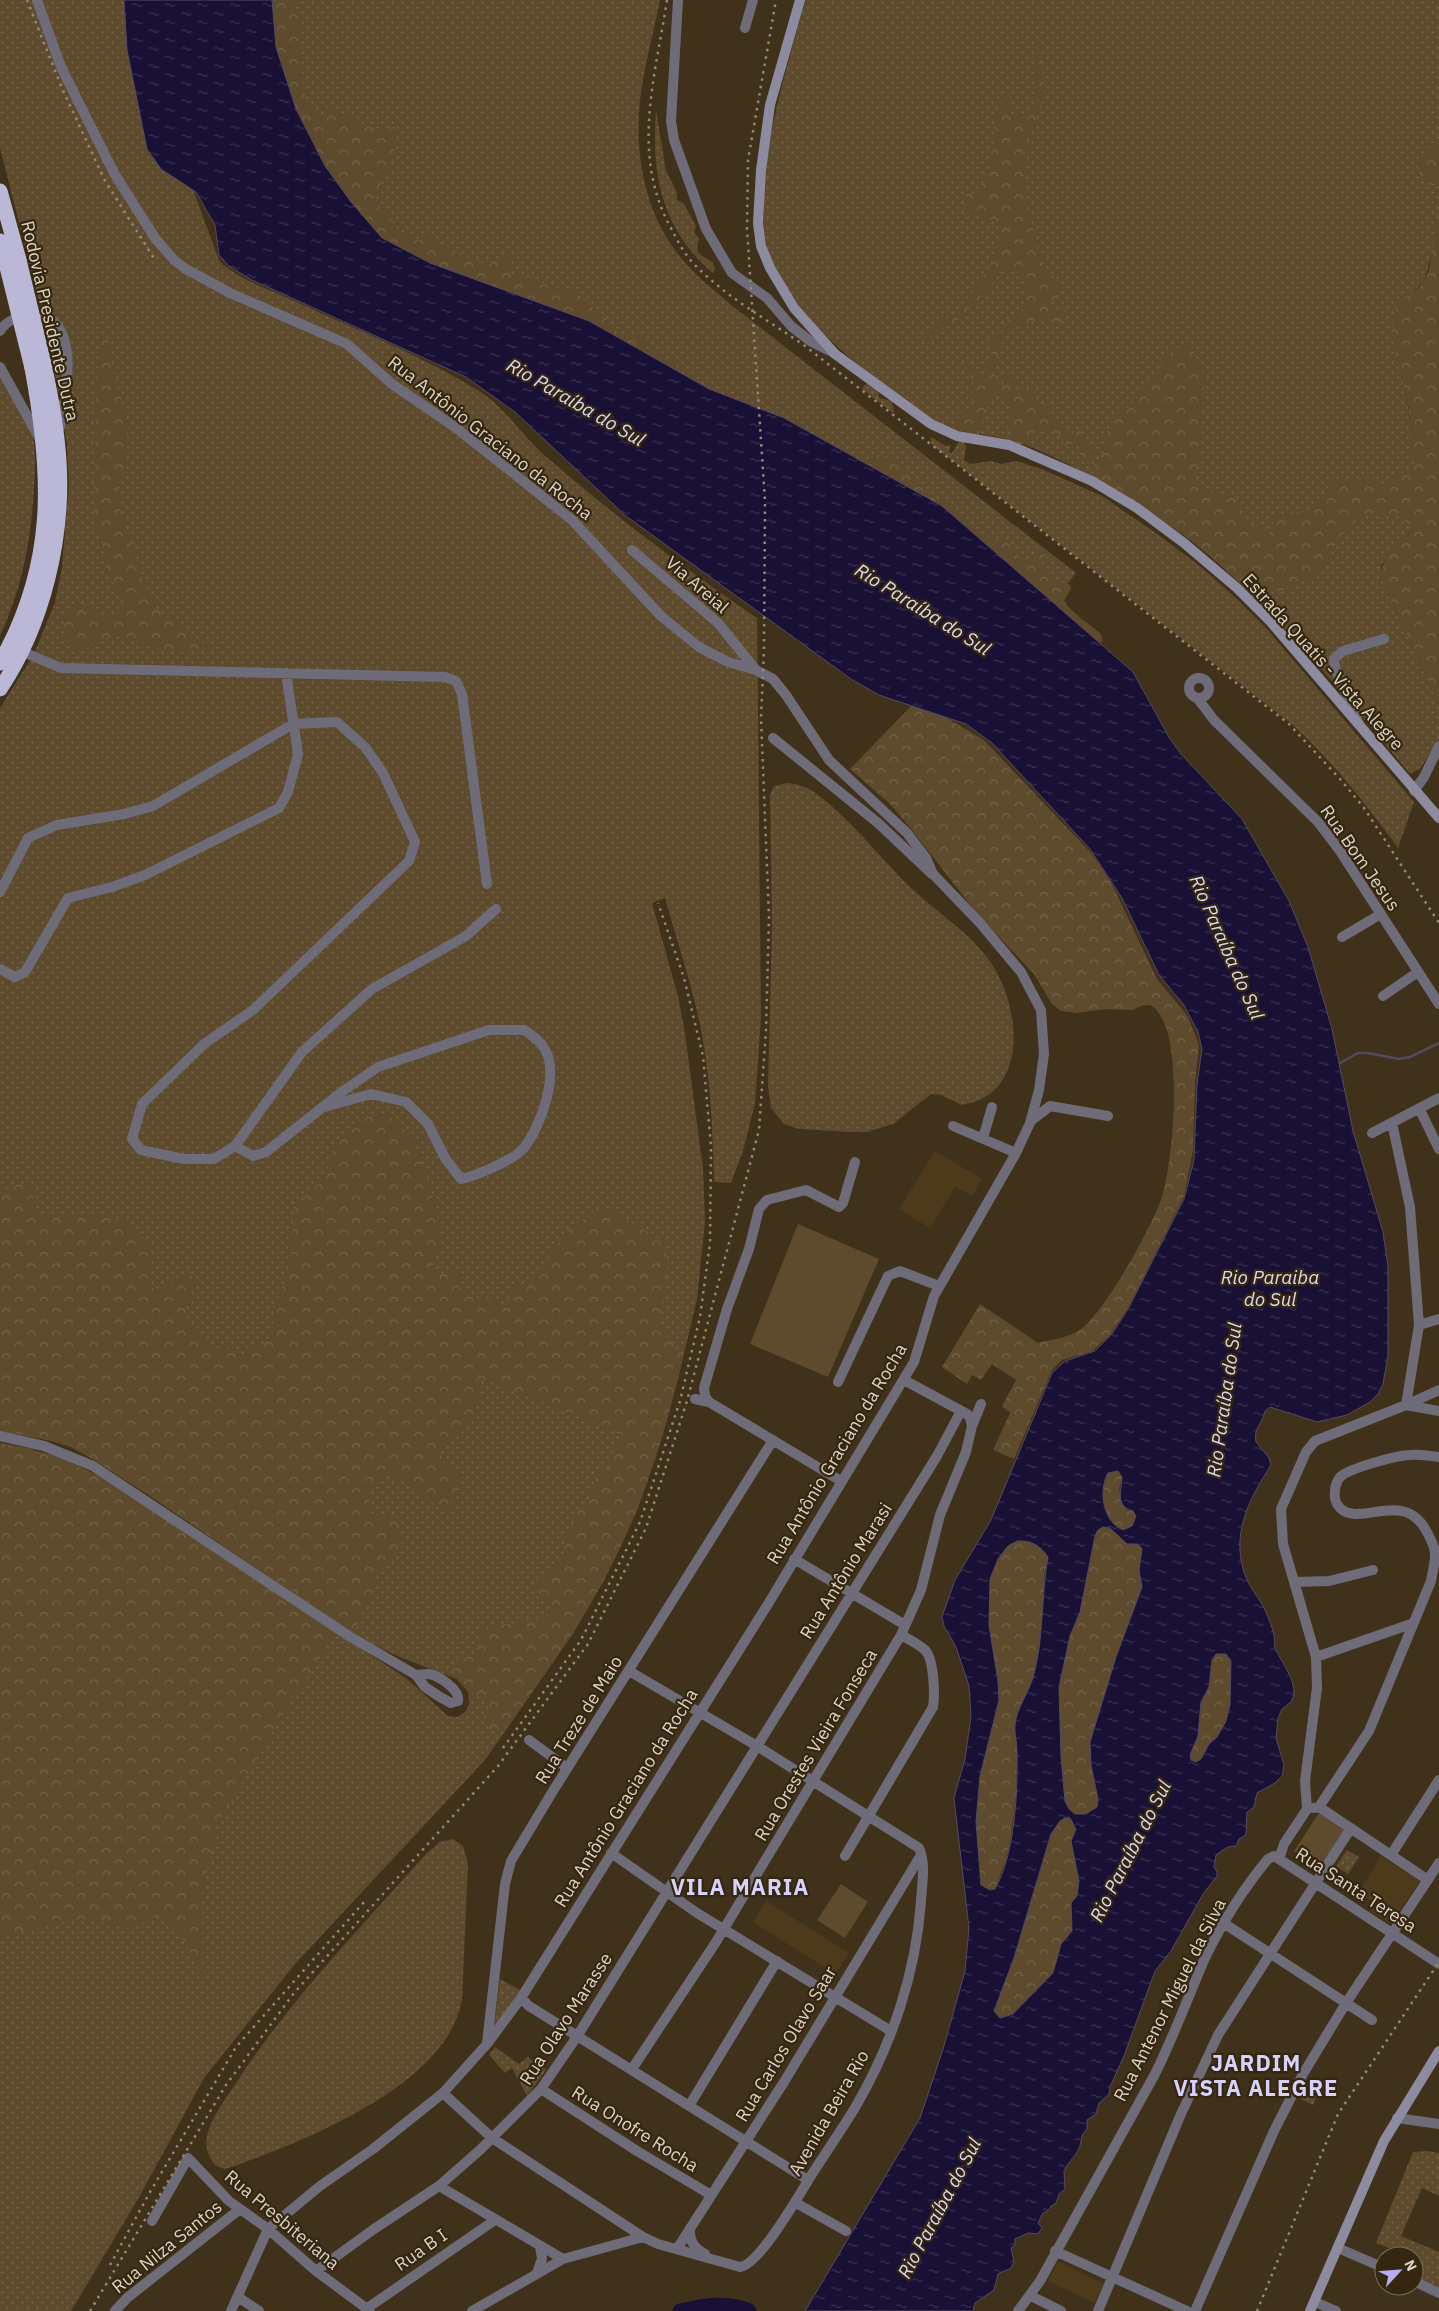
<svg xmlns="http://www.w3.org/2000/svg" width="1439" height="2311" viewBox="0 0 1439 2311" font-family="'IBM Plex Sans',sans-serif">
<defs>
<pattern id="green-dots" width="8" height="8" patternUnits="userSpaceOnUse" patternTransform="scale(1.25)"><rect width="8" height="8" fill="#5e4b2d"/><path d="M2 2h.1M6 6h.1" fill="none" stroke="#74644a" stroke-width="1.8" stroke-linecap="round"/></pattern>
<pattern id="forest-crowns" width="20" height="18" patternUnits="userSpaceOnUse" patternTransform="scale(1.25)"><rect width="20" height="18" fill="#5e4b2d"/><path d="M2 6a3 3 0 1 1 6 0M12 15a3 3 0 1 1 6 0" fill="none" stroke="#74644a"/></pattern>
<pattern id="water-ripples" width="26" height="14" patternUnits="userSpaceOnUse" patternTransform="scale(1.25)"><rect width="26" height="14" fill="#191035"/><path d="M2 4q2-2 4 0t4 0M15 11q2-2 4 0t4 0" fill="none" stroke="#3a3251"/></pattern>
</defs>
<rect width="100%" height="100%" fill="#40311a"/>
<path fill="#4c3a1b" d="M935,1151L982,1179L972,1196L955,1187L930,1228L899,1209Z
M1381,1856L1420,1880L1391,1924L1370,1911L1375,1903L1358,1893Z
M766,1901L849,1953L835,1974L753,1922Z
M1058,2261L1104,2284L1094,2303L1048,2281Z"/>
<path fill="url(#green-dots)" d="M0,0H123L219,260L223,265C244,281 272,291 297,302C357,330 421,355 477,390C507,408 523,438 550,460C616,517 685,569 757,618L761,1018L755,1103L743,1151L731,1183L714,1182C713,1135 711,1088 703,1041C695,993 678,945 665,898L652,903L678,996L685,1033L703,1169L705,1221L697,1299L679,1375L662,1436L637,1511L605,1578L574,1632L485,1760L295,1964L204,2078L138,2199L71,2311H0V1443L32,1449L255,1579L406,1678L448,1716L458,1717L466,1711L469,1704L468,1692L457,1679L402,1658L361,1639L147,1494L91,1458L71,1447L52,1441L0,1431V708L34,654L55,602L62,567L69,485L67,444L50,344L0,148Z
M272,0H660C653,36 641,77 639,113C636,161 647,215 678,254C692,273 712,288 730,304L1076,573L1053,602L942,506L784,418L709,389L589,321L430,263L325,166Z
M805,0H1439V139L1429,146L1432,186L1439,185V222L1425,280L1397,308L1394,318L1397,359L1407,397L1417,482L1414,528L1381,565L1383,583L1439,705V739L1420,769L1410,774C1316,662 1226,545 1093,477C1068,464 1040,449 1014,441C989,434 964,433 940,424C881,384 781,316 766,242C762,227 764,211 764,196C767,128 788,65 805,0Z
M656,110L666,171L677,192V200L684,204L696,226L694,232L699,239C694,256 701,253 713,263L715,269L713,273C662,230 651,174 656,110Z
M0,372C10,389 25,409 31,429C37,447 35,470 34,489C31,542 22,588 0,636Z
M869,384L878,390L879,398L891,401L894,409L893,413L862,389L864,385Z
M931,437L946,446L951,445L949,452L952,453L959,441H964L966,447L964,460L970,464L991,461L1001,464L1017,461L1044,470L1102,496L1160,536L1201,567L1238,600L1266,628L1414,802L1398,848C1366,804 1333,762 1293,725L931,444Z
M788,783C798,784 807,787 816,793C850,819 877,854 907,884C937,914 975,934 996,971C1021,1015 1027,1095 962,1105L941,1095L931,1094L893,1124L867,1132H851L799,1129L784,1124L771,1108L768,1086L772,927L770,795L774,786Z
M453,1839L463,1846L468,1863L462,2000C447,2085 308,2139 235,2166L224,2169L215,2165C208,2156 205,2147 207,2136C211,2117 226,2099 236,2083C290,2000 360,1928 426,1854L440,1842Z
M1347,1850L1359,1857L1348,1874L1336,1866Z
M500,1979L522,1991L494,2028Z
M495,2047L519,2064L528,2057L546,2070L527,2096L512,2068L505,2073L489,2055Z
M1302,2080L1319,2090L1313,2105L1295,2096Z
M1427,2151L1439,2153V2196L1422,2188L1401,2236L1439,2252V2287L1414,2276V2256H1390L1392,2249L1376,2243L1413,2152Z"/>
<path fill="url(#forest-crowns)" d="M272,0H293L294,8L301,19L298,52L305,94L308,102L324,117L325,111L329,106L336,114L340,112L343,116L347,114L352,120L356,117L364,125L386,130V134L394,126L398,144C392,152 389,168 383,178L380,179L381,184L374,194L381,211L388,214L396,228L407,231L414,241L422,240L423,236H427L475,262L492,264L502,254H510V268L513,275C528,268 542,284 554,289L562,287L569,295L571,289L584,299H587L594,311H599L600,316L605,317L613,329L628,338L636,334C646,337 645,344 649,352H656L664,360L677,361L680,370L678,371L589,321L430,263L382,238L351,202L325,166L296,109L276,47Z
M1041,41L1043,93L1042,105L1030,132L1024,185L1033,229L1039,244L1036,251L1046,254L1047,258L1042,263L1043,267C1055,277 1061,283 1058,300L1055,302L1046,298V305L1055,313L1061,309L1069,311L1057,327C1033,312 1007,327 999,351C996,360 998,366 992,374L1000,377L1002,384L1006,379L1003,372L1012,378L1014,383L1011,388L1012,391L1034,388L1032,399L1036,404L1050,406L1053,420L1060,425L1064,431L1072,433L1080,430L1082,442L1095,448V453L1089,459L1080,455V449L1075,443L1065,446L1057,433C1036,428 1036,430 1021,445L1007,440L1008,419L1012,409L1006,400L1000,399L997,392L991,395L979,435L951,429L963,410H972L976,406L970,396L975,388L965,362L967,360L974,367L979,380H982L986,367L992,358L991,342L1004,332L1009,319L1027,307L1026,283L1015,272H1001L980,298L966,310V315L941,329L926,342L917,336C927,329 939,324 949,317C969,304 1015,241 994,220L985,219L974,212L966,220V192L970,190L974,196L986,177L990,165L994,143V110L1010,95L1011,120L1016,116L1027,117C1048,99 1027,62 1041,41Z
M1439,139V185L1432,186L1420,178L1417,162L1429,146Z
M1439,222V705L1383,583C1377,554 1398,550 1414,528C1390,505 1359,510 1340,537C1331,548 1329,565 1319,575L1299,581L1282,591L1251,592L1193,541L1100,480C1085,463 1101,463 1105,448C1107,442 1105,435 1108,429C1114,416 1127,409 1136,399C1147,387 1165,354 1177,348C1182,346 1187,347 1192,348L1204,376L1201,450L1194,474L1196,482L1206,492L1220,493L1234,498L1247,519L1261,527L1266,538L1272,531L1273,519C1286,508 1298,516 1311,510L1333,481L1356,480L1374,476L1380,485L1412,468L1414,466C1410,443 1411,420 1407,397C1402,374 1384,329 1397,307C1404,295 1420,291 1426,278C1434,260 1429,239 1439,222Z
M102,332L108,341L113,375L125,410L128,431L127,456L119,491V505L141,576L157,609L181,629L212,649L177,653L119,637H109L86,648L77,649C64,644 62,630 64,617C81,594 95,609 115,617L120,615L122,602L107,570L102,541L94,523L96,387Z
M878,455C893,455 915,478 925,490C931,497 941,500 948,505C952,508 954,513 958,517C963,521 969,523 974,526C976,528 977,531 979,533C987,538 1000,539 1007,543C1015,548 1016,558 1024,563L1030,562L1040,546L1049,552L1044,556L1041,568H1048L1056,580L1070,585L1071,589L1064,601C1073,614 1089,624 1101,634L1102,642L1100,643L942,506L864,462L869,458L876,459Z
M911,706L945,717L984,740L1091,853L1111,882L1157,979L1187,1015L1199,1044L1195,1084L1193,1150L1184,1196L1128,1308L1109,1336L1092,1351L1062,1360L1052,1370L1014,1459L993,1450L1010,1413L1002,1406L1016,1380L992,1364L981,1380L972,1375L967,1384L942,1367L980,1304L1038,1343C1051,1339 1070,1338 1081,1329C1108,1307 1148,1233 1161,1200C1173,1167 1187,1023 1150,1005H1143L1132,1010L1107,1009L1076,1013L1061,1011L1052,1004L1034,974L975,911L908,825L890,804L850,769Z
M377,1114C389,1115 398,1121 406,1131C420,1148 443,1221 440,1242C440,1250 434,1260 432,1268L437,1274L456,1272L470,1296L506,1305L516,1283L529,1285L570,1228L603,1206L665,1242L668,1270L659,1326L683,1356C666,1433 642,1509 605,1578C577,1630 543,1677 509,1725L496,1732L489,1729L484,1717L489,1706C485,1696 478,1696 470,1692C465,1690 456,1677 452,1672C455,1663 464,1655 473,1655L483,1631C507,1618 538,1629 556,1606C516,1596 544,1573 563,1560L565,1540L580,1509L590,1498L595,1478L597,1475L608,1469L616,1445L625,1436L482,1378C474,1414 477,1426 442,1444L441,1460C446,1466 454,1470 459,1476C465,1486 451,1505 446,1514C433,1503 391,1461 375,1481C370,1488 369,1499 368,1507L372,1514L395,1515L398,1517V1530L403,1542L400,1549L374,1575L375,1592L365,1605L354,1634L147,1494L91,1458L71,1447L52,1441L0,1431V1192C15,1183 26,1181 40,1193L34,1195C32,1206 35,1210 43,1217C77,1220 110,1206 138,1232C143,1237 149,1245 151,1252C153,1263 149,1274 151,1286L155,1291L160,1292L188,1270L197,1286C175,1311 189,1329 212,1349L227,1347L242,1359L246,1348L265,1344L273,1331V1307L285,1282L290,1264L294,1206L324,1179L332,1152L350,1130L358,1123Z
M0,1443L54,1455L100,1476L336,1633L269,1737L216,1827L202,1894L203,1980C196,1963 179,1924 162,1917C153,1913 142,1925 134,1927C120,1931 104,1920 89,1920C59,1919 29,1931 0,1939Z
M1113,1471H1118L1122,1477L1119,1490L1126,1510L1133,1511L1136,1516L1132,1526L1123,1530C1103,1522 1098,1491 1108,1473Z
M1103,1527C1111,1528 1138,1543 1142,1549L1139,1570L1142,1587L1116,1657L1090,1742L1091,1765L1098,1799L1097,1807L1086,1814H1075L1069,1809L1065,1801L1061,1757L1059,1687L1070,1636L1080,1612L1095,1536L1098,1530Z
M1017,1541C1031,1540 1040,1545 1048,1557L1044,1576V1620L1034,1675L1015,1724L1017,1751L1016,1794L1011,1836L1007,1857L995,1889L990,1890L981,1885L976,1822L980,1776L999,1700L998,1681L989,1625L990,1579L998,1559L1008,1546Z
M1216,1654H1226L1231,1661L1230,1705L1226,1721L1217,1737L1209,1744L1201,1759L1196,1762L1191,1761L1190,1755L1198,1736L1201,1702L1209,1687L1212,1660Z
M1065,1818H1070L1076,1829L1071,1841L1079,1881L1077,1896L1071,1903L1072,1931L1061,1944L1053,1973L1012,2014L1000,2018L994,2011L1014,1958L1051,1834L1060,1821Z"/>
<path fill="#5e4b2d" d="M798,1224L879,1259L828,1377L750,1344Z
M1319,1813L1345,1830L1320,1868L1294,1851Z
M841,1884L868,1902L845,1938L817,1920Z"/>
<path fill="url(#water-ripples)" stroke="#544a60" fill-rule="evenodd" d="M124,0H272L276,47L296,109L325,166L351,202L382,238L430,263L589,321L709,389L784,418L942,506L1133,672L1170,739L1181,754L1242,819L1289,901L1308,947L1332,1029L1353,1131L1383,1232L1388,1267V1355L1383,1384L1378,1394L1370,1402L1347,1415L1317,1422L1270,1407L1265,1411C1263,1423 1253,1428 1256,1442L1269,1458L1271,1465C1248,1501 1229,1537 1247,1580C1252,1591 1260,1599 1265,1610C1268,1617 1272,1626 1274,1635C1275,1640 1273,1645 1276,1650C1283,1665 1295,1678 1294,1695L1291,1702L1282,1709L1278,1718L1276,1738L1284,1765L1282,1776L1275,1783L1257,1793L1254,1807L1247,1812L1246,1835L1239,1839L1236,1846L1228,1847L1216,1855L1214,1867L1217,1872V1876L1203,1894L1171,1951L1155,1971L1124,2056L1110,2087L1109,2094L1099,2103L1096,2114L1087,2120V2129L1082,2135C1081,2153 1072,2156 1064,2171L1065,2189L1059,2194L1056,2203L1051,2206L1049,2210L1043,2213L1038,2223L1042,2228L1038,2234L1028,2233L1015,2239V2245L1011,2248L1014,2262L1011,2268L998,2274L994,2290L975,2303L973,2311H805L920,2118L944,2046L965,1971L969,1928L954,1798L965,1759L971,1716L969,1686L956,1647L944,1626L942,1617L955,1580L991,1520L1052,1373L1065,1361L1095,1351L1112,1334L1128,1309L1184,1199L1194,1160L1197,1083L1202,1049L1198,1032L1184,1005L1159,975L1122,898L1090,849L992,743L966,724L879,695L851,679L626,516L515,412L466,377L252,280L229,266L219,255L215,225L196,192L161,169L147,149L127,50ZM1118,1471L1122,1477C1122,1490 1114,1506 1133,1511L1136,1516L1132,1526L1123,1530C1103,1522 1098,1491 1108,1473ZM1103,1527L1110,1528L1127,1544H1138L1142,1549L1139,1570L1142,1587L1116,1657L1090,1742L1091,1765L1098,1799L1097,1807L1086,1814H1075L1069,1809L1065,1801L1061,1757L1059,1687L1070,1636L1080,1612L1095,1536L1098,1530ZM1017,1541C1031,1540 1040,1545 1048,1557C1041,1596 1044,1636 1034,1674C1030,1691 1017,1707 1015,1724C1014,1733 1017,1742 1017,1751C1018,1791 1015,1854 995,1889L990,1890L981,1885L976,1822L980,1776L999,1700L998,1681L989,1625L990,1579L998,1559L1008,1546ZM1216,1654H1226L1231,1661L1230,1705L1226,1721L1217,1737L1209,1744L1201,1759L1196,1762L1191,1760L1190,1755L1198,1736L1201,1702L1209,1687L1212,1660ZM1065,1818H1070L1076,1829L1071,1841L1079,1881L1077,1896L1071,1903L1072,1931L1061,1944L1053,1973L1013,2014L1000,2018L994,2011L1014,1958L1051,1834L1060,1821Z"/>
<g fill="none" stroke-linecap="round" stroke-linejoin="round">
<path stroke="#544a60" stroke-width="2.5" d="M1340,1063L1358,1053H1368L1399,1059L1410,1057L1439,1043"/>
<path stroke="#191035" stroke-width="15" d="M680,2311C704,2306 726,2301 749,2311"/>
<path stroke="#6d6c78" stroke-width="10" d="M37,0L61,67L114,173L155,238L174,260L186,269L230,293L347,344L392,384L455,427L572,520L661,616L699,647L728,662L756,670L773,679L786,695L829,760L907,833L926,858L933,874L980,923L1021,972L1041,1010L1044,1054L1039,1090L1030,1123L1016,1153L934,1296L914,1362L768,1604L521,1998L487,2044L443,2093L373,2149L320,2186L268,2229L231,2311
M678,0L671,121L674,140L706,229L732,273L767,298L791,326L810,341L834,353
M745,28L753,0
M0,331C6,321 18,316 29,315C85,312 65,395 60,427
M0,367L41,441
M632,550L718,623L756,670
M21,651L61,668L445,677L456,681L462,694L487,884
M1189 688a10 10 0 1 1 20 0a10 10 0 1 1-20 0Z
M1198,699L1214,720L1318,822L1340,851L1439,1004
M1359,724C1354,709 1333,671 1334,659L1343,651L1384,639
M773,738L878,823L932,874
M1414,791L1424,777L1439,746
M0,892L28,838L57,825L124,814L153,806L293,724L337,722L365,747L383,773L415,842L409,861L253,1010L204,1044L142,1104L132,1139L141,1150L184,1159H214L235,1146L302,1052L372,989L466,936L496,909
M1342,937L1381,914
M0,969L15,977L25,972L68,898L112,887L145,875L279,808L288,792L298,754L286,673
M1383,996L1418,972
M1419,1108L1439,1149
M1032,1120L1050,1106L1108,1116
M953,1126L1016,1153
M1372,1133L1439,1098
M983,1138L992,1107
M235,1146L253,1156L266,1152L343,1091L378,1067L489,1030H524C530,1034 538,1039 542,1045C562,1070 541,1127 523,1149C513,1160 476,1176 461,1179L445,1158L428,1124L406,1102L371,1094L321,1108
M1419,1325L1439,1319
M838,1382L888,1276L900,1271L939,1286
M695,1399L709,1402L841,1481
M709,1402L705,1396L704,1388L727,1309L749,1249L759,1209L767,1200L806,1190L839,1207L843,1203L855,1162
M1406,1405L1439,1390
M1406,1405L1439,1411
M972,1426L981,1404
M0,1436L44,1446L93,1466L349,1636L416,1675L425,1687L440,1697L451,1703L458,1701C460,1690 440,1676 429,1674C425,1674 420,1675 416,1675
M794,1559L905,1625
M1296,1582L1329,1581L1373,1570
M1316,1657L1411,1624
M529,1740L567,1768
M1319,1807L1369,1731L1431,1581C1436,1554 1439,1552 1424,1527C1401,1491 1360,1527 1340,1508C1336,1504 1334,1497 1335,1491C1335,1486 1337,1481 1340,1477C1350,1468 1395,1456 1409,1455C1419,1454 1429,1456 1439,1457
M1313,1808L1319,1807L1428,1880
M611,1853L697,1913L891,2031
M1391,1855L1439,1780
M845,1856L933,1707C935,1695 934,1659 925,1650C918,1644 909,1639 901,1635
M1279,1859L1439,1964
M1225,1924L1372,2020
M521,1998L529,2006L808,2180
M487,2043L505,1884L511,1861L553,1791L773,1440
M632,2069L716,1942L901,1635L921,1590L940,1515L966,1452L972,1426L970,1418L967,1414L904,1380
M541,2089L637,2151L711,2195
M443,2093L492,2138L643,2237L658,2244L740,2267C759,2265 798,2197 809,2179C824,2155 841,2131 856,2106C892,2044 916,1973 921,1901C922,1884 926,1863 919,1848L757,1746L629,1671
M689,2106L777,1961
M1397,2118L1439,2124
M439,2186L563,2259
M796,2203L846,2231
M152,2221L188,2158L229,2201L268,2229L316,2271L370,2311
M690,2228C689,2241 694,2248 705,2254
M1338,2248L1384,2268
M677,2249L784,2082L921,1855
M1055,2251L1187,2311
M316,2271L374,2229L439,2186L481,2149L541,2089L578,2035L937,1456L961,1411
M537,2273L542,2259L540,2246
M1414,2281L1439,2293
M1031,2296L1061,2311
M238,2297L259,2311
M1315,2302L1336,2311
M366,2309L495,2220
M115,2311L127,2298L240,2209
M472,2311L563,2259L643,2237
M1018,2311L1040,2281L1155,2074C1174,2036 1188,1997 1205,1958C1222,1923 1243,1889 1268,1859L1274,1856L1279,1859L1284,1844L1307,1809L1305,1781L1317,1688L1316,1657L1283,1544L1281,1509L1306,1452L1315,1441L1406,1405L1419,1325L1410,1207L1392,1123
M1098,2311L1181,2114L1218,2035L1351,1828
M1195,2311L1274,2131L1303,2074L1346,2003L1439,1863"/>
<path stroke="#8d8b9f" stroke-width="10" d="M800,0L770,105L761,170L758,223L761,246L770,268L794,308L835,354L931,424L957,436L1009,445L1092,481L1137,508L1184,543L1237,588L1270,621L1439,818
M1310,2311L1384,2141L1439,2051"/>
<path stroke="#bbb8d7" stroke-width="15" d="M0,191L19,260
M0,241L6,263
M0,663C56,565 52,475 32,368
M0,689C43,625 64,538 59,461C57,428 51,396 44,364"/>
<path stroke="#948876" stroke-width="2.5" stroke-dasharray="2.5 5" stroke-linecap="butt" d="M27,0L61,86L104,179L155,260
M667,0C655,79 630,156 672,230C678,242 685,255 695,265C726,297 768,320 805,346L1289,724L1340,779L1364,808L1439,923
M503,1748L581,1640L640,1522L680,1401L700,1317L710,1243L711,1147L703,1056L684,978L658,903
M110,2265L150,2192L236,2047L364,1902
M90,2311L226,2085L294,1993L498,1766L588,1644L646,1528L687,1401L759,1130L766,1030L769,917L761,718L764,650L765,501L747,229L748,160L776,0
M1257,2311L1338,2114L1439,1962"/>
<path stroke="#bbb8d7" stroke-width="15" d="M19,260L44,364
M6,263L32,368"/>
</g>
<g text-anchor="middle" stroke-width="4.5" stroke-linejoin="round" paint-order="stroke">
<g font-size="18" fill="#dcd3c5" stroke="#35270f">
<text transform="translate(50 321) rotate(77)" y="6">Rodovia Presidente Dutra</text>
<text transform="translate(490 438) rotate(38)" y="6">Rua Antônio Graciano da Rocha</text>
<text transform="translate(697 585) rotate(41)" y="6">Via Areial</text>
<text transform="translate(1323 662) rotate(48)" y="6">Estrada Quatis - Vista Alegre</text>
<text transform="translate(1360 858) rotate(55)" y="6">Rua Bom Jesus</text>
<text transform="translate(837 1454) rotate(-59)" y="6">Rua Antônio Graciano da Rocha</text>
<text transform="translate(846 1571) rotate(-58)" y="6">Rua Antônio Marasi</text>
<text transform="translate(579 1720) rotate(-58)" y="6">Rua Treze de Maio</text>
<text transform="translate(816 1745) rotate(-59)" y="6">Rua Orestes Vieira Fonseca</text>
<text transform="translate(626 1798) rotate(-58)" y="6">Rua Antônio Graciano da Rocha</text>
<text transform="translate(1356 1890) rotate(33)" y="6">Rua Santa Teresa</text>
<text transform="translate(1170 2000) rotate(-63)" y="6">Rua Antenor Miguel da Silva</text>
<text transform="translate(566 2019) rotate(-57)" y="6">Rua Olavo Marasse</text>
<text transform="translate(786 2044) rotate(-59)" y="6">Rua Carlos Olavo Saar</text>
<text transform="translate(829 2113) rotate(-60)" y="6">Avenida Beira Rio</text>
<text transform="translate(635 2129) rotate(32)" y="6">Rua Onofre Rocha</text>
<text transform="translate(282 2220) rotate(40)" y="6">Rua Presbiteriana</text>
<text transform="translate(167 2247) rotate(-39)" y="6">Rua Nilza Santos</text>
<text transform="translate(421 2250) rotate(-35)" y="6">Rua B I</text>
</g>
<g font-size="19" font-style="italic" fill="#dad8f5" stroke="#35270f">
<text transform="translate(576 402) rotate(30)" y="7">Rio Paraíba do Sul</text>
<text transform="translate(923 609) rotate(32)" y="7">Rio Paraíba do Sul</text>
<text transform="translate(1227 947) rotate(66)" y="7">Rio Paraíba do Sul</text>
<text x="1270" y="1284">Rio Paraiba<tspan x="1270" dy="22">do Sul</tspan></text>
<text transform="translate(1224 1400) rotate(-82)" y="7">Rio Paraíba do Sul</text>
<text transform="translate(1130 1851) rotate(-63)" y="7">Rio Paraíba do Sul</text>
<text transform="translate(939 2208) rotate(-62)" y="7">Rio Paraíba do Sul</text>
</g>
<g font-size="22" font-weight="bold" letter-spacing="1" fill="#d6d1fd" stroke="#35270f">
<text x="740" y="1895">VILA MARIA</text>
<text x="1256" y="2071">JARDIM<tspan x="1256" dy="25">VISTA ALEGRE</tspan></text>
</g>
</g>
<g transform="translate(1399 2271) rotate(64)"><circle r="24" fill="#35270f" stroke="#786c58"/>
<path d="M0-4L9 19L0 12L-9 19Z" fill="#b6acf8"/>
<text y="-8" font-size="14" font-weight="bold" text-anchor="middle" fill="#dcd3c5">N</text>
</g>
</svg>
